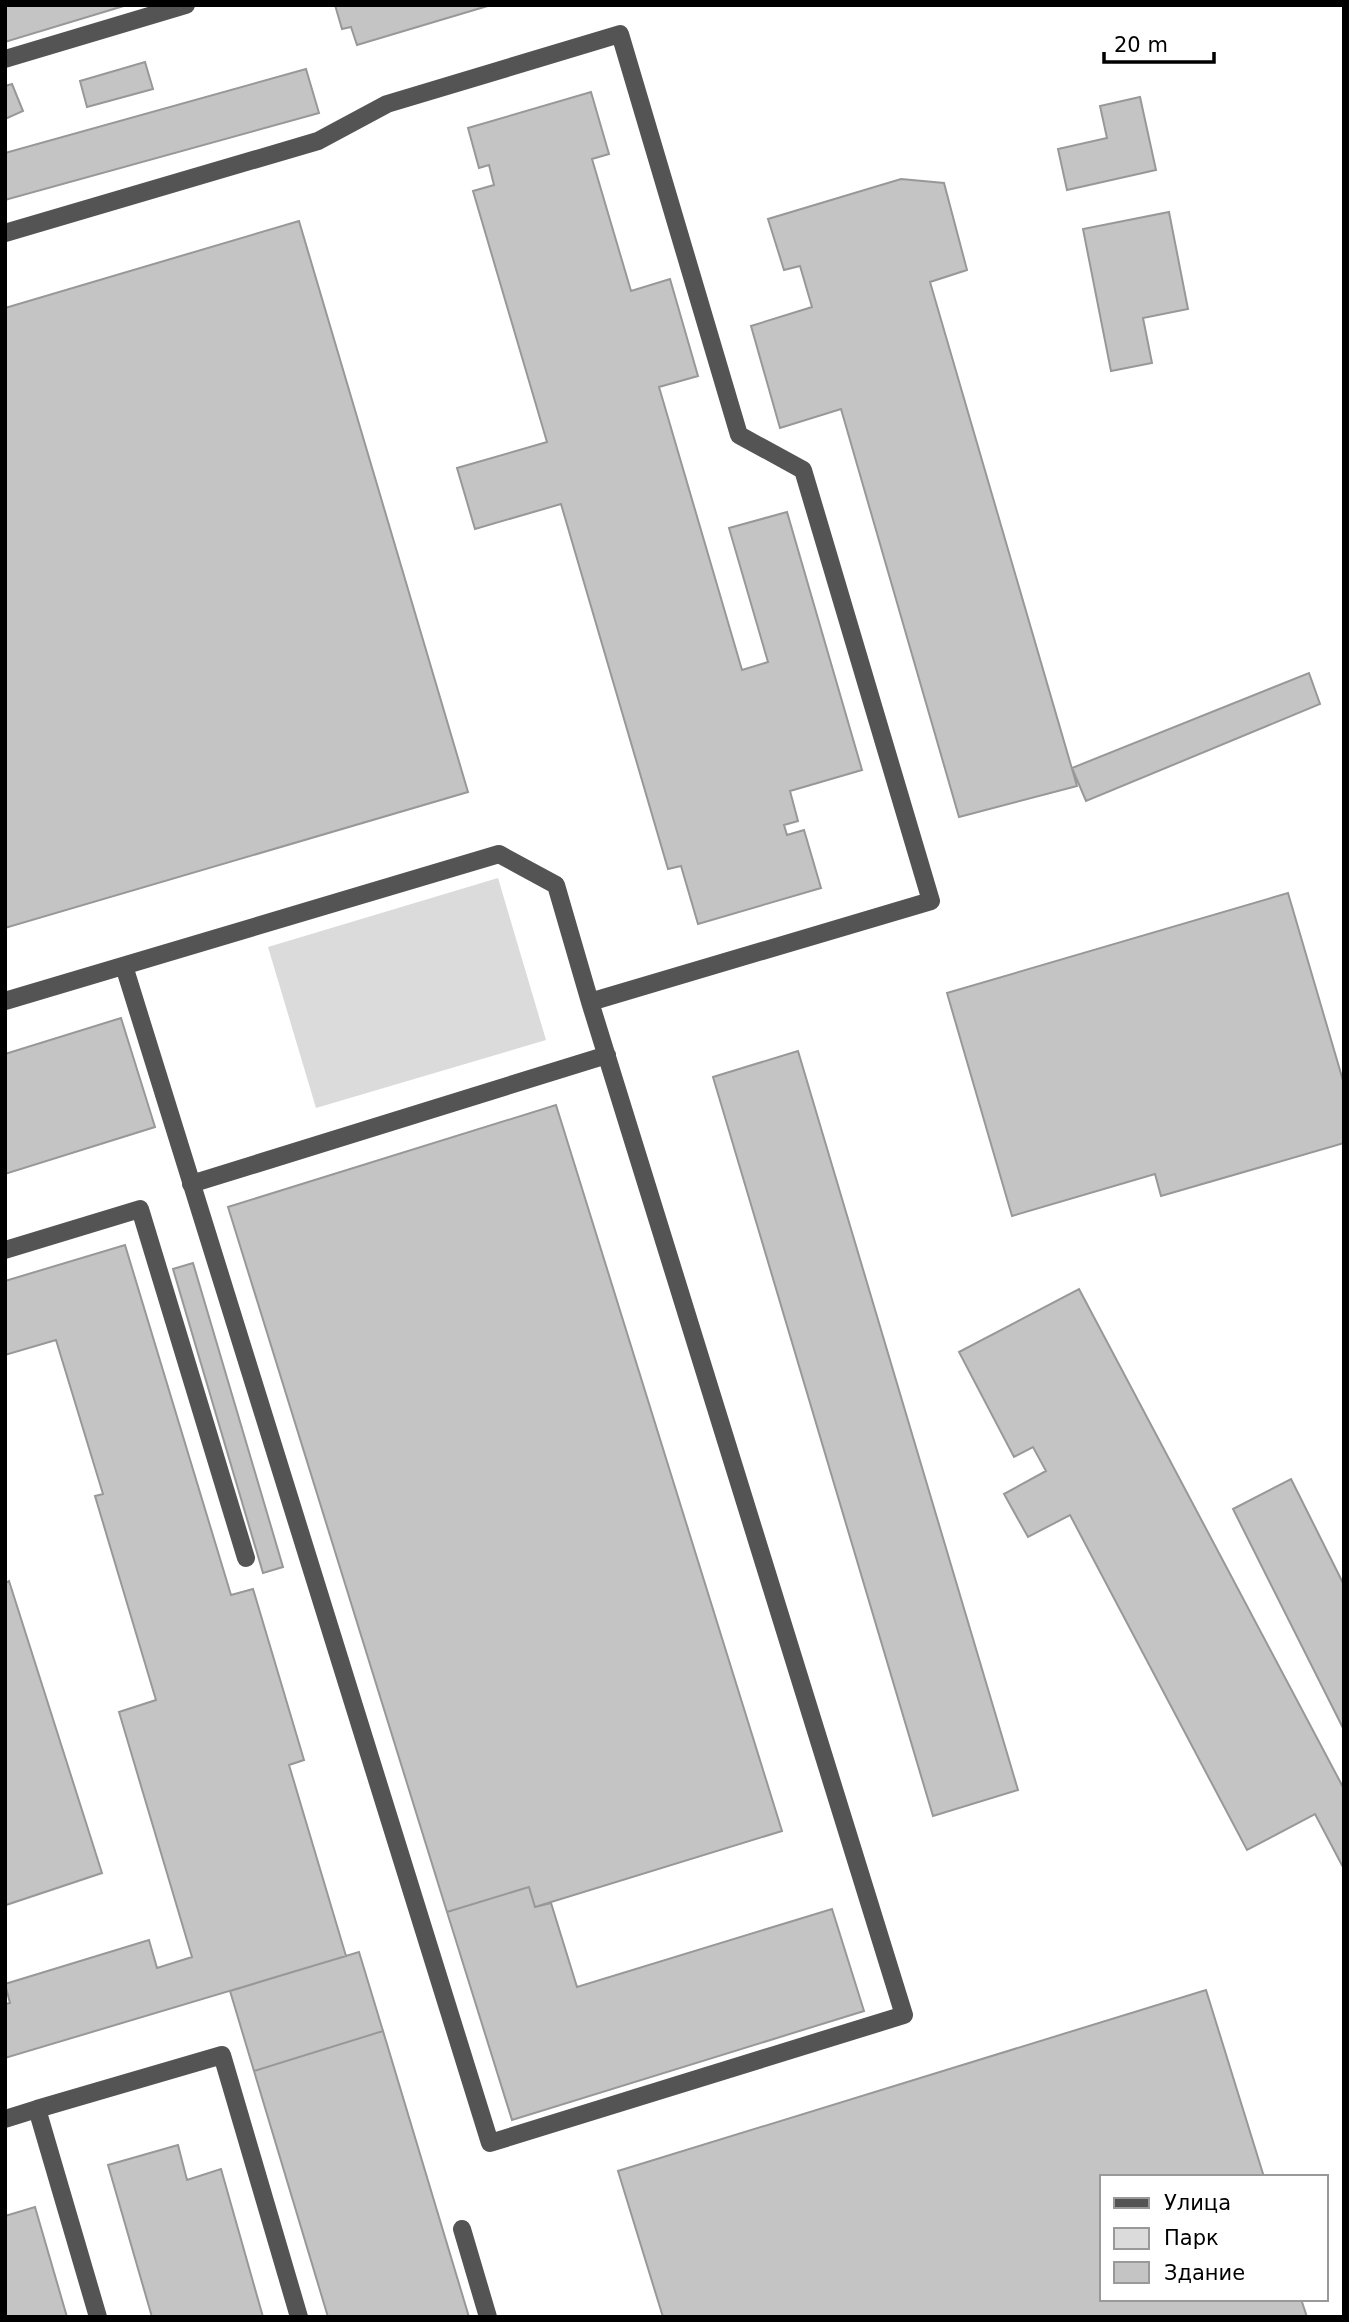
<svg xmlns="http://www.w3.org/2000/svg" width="1349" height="2322" viewBox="0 0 1349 2322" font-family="'DejaVu Sans',sans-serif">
<rect width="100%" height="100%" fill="#fff"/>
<path fill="#dbdbdb" d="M498,878L546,1040L316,1108L268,947Z"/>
<path fill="#c4c4c4" stroke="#989898" stroke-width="2" d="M5,5H127L5,42Z
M335,5H491L357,45L351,27L342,29Z
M145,62L153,89L87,107L80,81Z
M306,69L319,113L5,200V153Z
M12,84L23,111L5,119V86Z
M591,92L609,154L592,159L631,291L670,279L698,376L659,387L742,670L768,662L729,528L787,512L862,770L790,791L798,821L784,825L787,835L804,830L821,888L698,924L681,866L668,869L561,504L475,529L457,468L547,442L473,191L494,185L489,165L479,168L468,128Z
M1140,97L1156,170L1067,190L1058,149L1107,138L1100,106Z
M901,179L944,183L967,270L930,282L1077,786L959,817L841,409L780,428L751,326L812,307L800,266L784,270L768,219Z
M1169,212L1188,309L1143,318L1152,363L1111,371L1083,229Z
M299,221L468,792L5,928V308Z
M1309,673L1320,704L1086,801L1072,768Z
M1288,893L1344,1084V1143L1161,1196L1155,1174L1012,1216L947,993Z
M121,1018L155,1127L5,1174V1054Z
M798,1051L1018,1790L933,1816L713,1077Z
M556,1105L782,1831L535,1907L529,1887L447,1912L228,1207Z
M125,1245L231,1595L253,1589L304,1760L289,1765L346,1956L5,2058V2004L10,2003L5,1984L149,1940L157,1968L192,1957L119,1712L156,1700L95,1496L103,1494L56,1340L5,1355V1281Z
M193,1263L283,1567L263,1573L173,1269Z
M1079,1289L1344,1789V1869L1315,1814L1247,1850L1070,1515L1028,1537L1004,1494L1046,1471L1033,1447L1014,1457L959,1352Z
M1291,1479L1344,1585V1730L1233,1509Z
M9,1581L102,1873L6,1905L5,1583Z
M529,1887L535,1907L551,1903L577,1987L832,1909L864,2011L512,2120L447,1912Z
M359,1952L383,2031L254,2071L230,1991Z
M1206,1990L1264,2177H1102V2299H1301L1307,2317H663L618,2171Z
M383,2031L469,2317H328L254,2071Z
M178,2145L187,2180L221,2169L263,2317H152L108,2165Z
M35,2207L67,2317H5V2216Z"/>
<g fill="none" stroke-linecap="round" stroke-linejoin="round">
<path stroke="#545454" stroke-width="18" d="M5,59L186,5
M5,233L318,141L387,104L620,34L739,435L803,470L931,901L590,1002L556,885L499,854L5,1001
M124,966L490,2143L904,2015L590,1002
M191,1184L607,1055
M5,1250L140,1209L246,1558
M37,2109L222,2055L299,2317
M5,2119L37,2109L98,2317
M462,2229L488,2317"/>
</g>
<rect width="1349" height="2322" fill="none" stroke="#000000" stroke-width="14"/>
<rect x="1100" y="2175" width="228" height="126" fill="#ffffff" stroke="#999999" stroke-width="2"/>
<rect x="1114" y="2198" width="35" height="10" fill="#545454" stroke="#999999" stroke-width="2"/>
<text x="1164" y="2210" font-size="21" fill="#000000">Улица</text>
<rect x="1114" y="2228" width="35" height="21" fill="#dbdbdb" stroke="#999999" stroke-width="2"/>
<text x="1164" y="2245" font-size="21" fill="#000000">Парк</text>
<rect x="1114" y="2262" width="35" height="21" fill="#c4c4c4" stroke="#999999" stroke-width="2"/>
<text x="1164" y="2280" font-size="21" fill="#000000">Здание</text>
<path d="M1104 52v10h110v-10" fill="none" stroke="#000000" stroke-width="3.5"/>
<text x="1114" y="52" font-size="21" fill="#000000" stroke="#ffffff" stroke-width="5" paint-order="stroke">20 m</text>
</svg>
